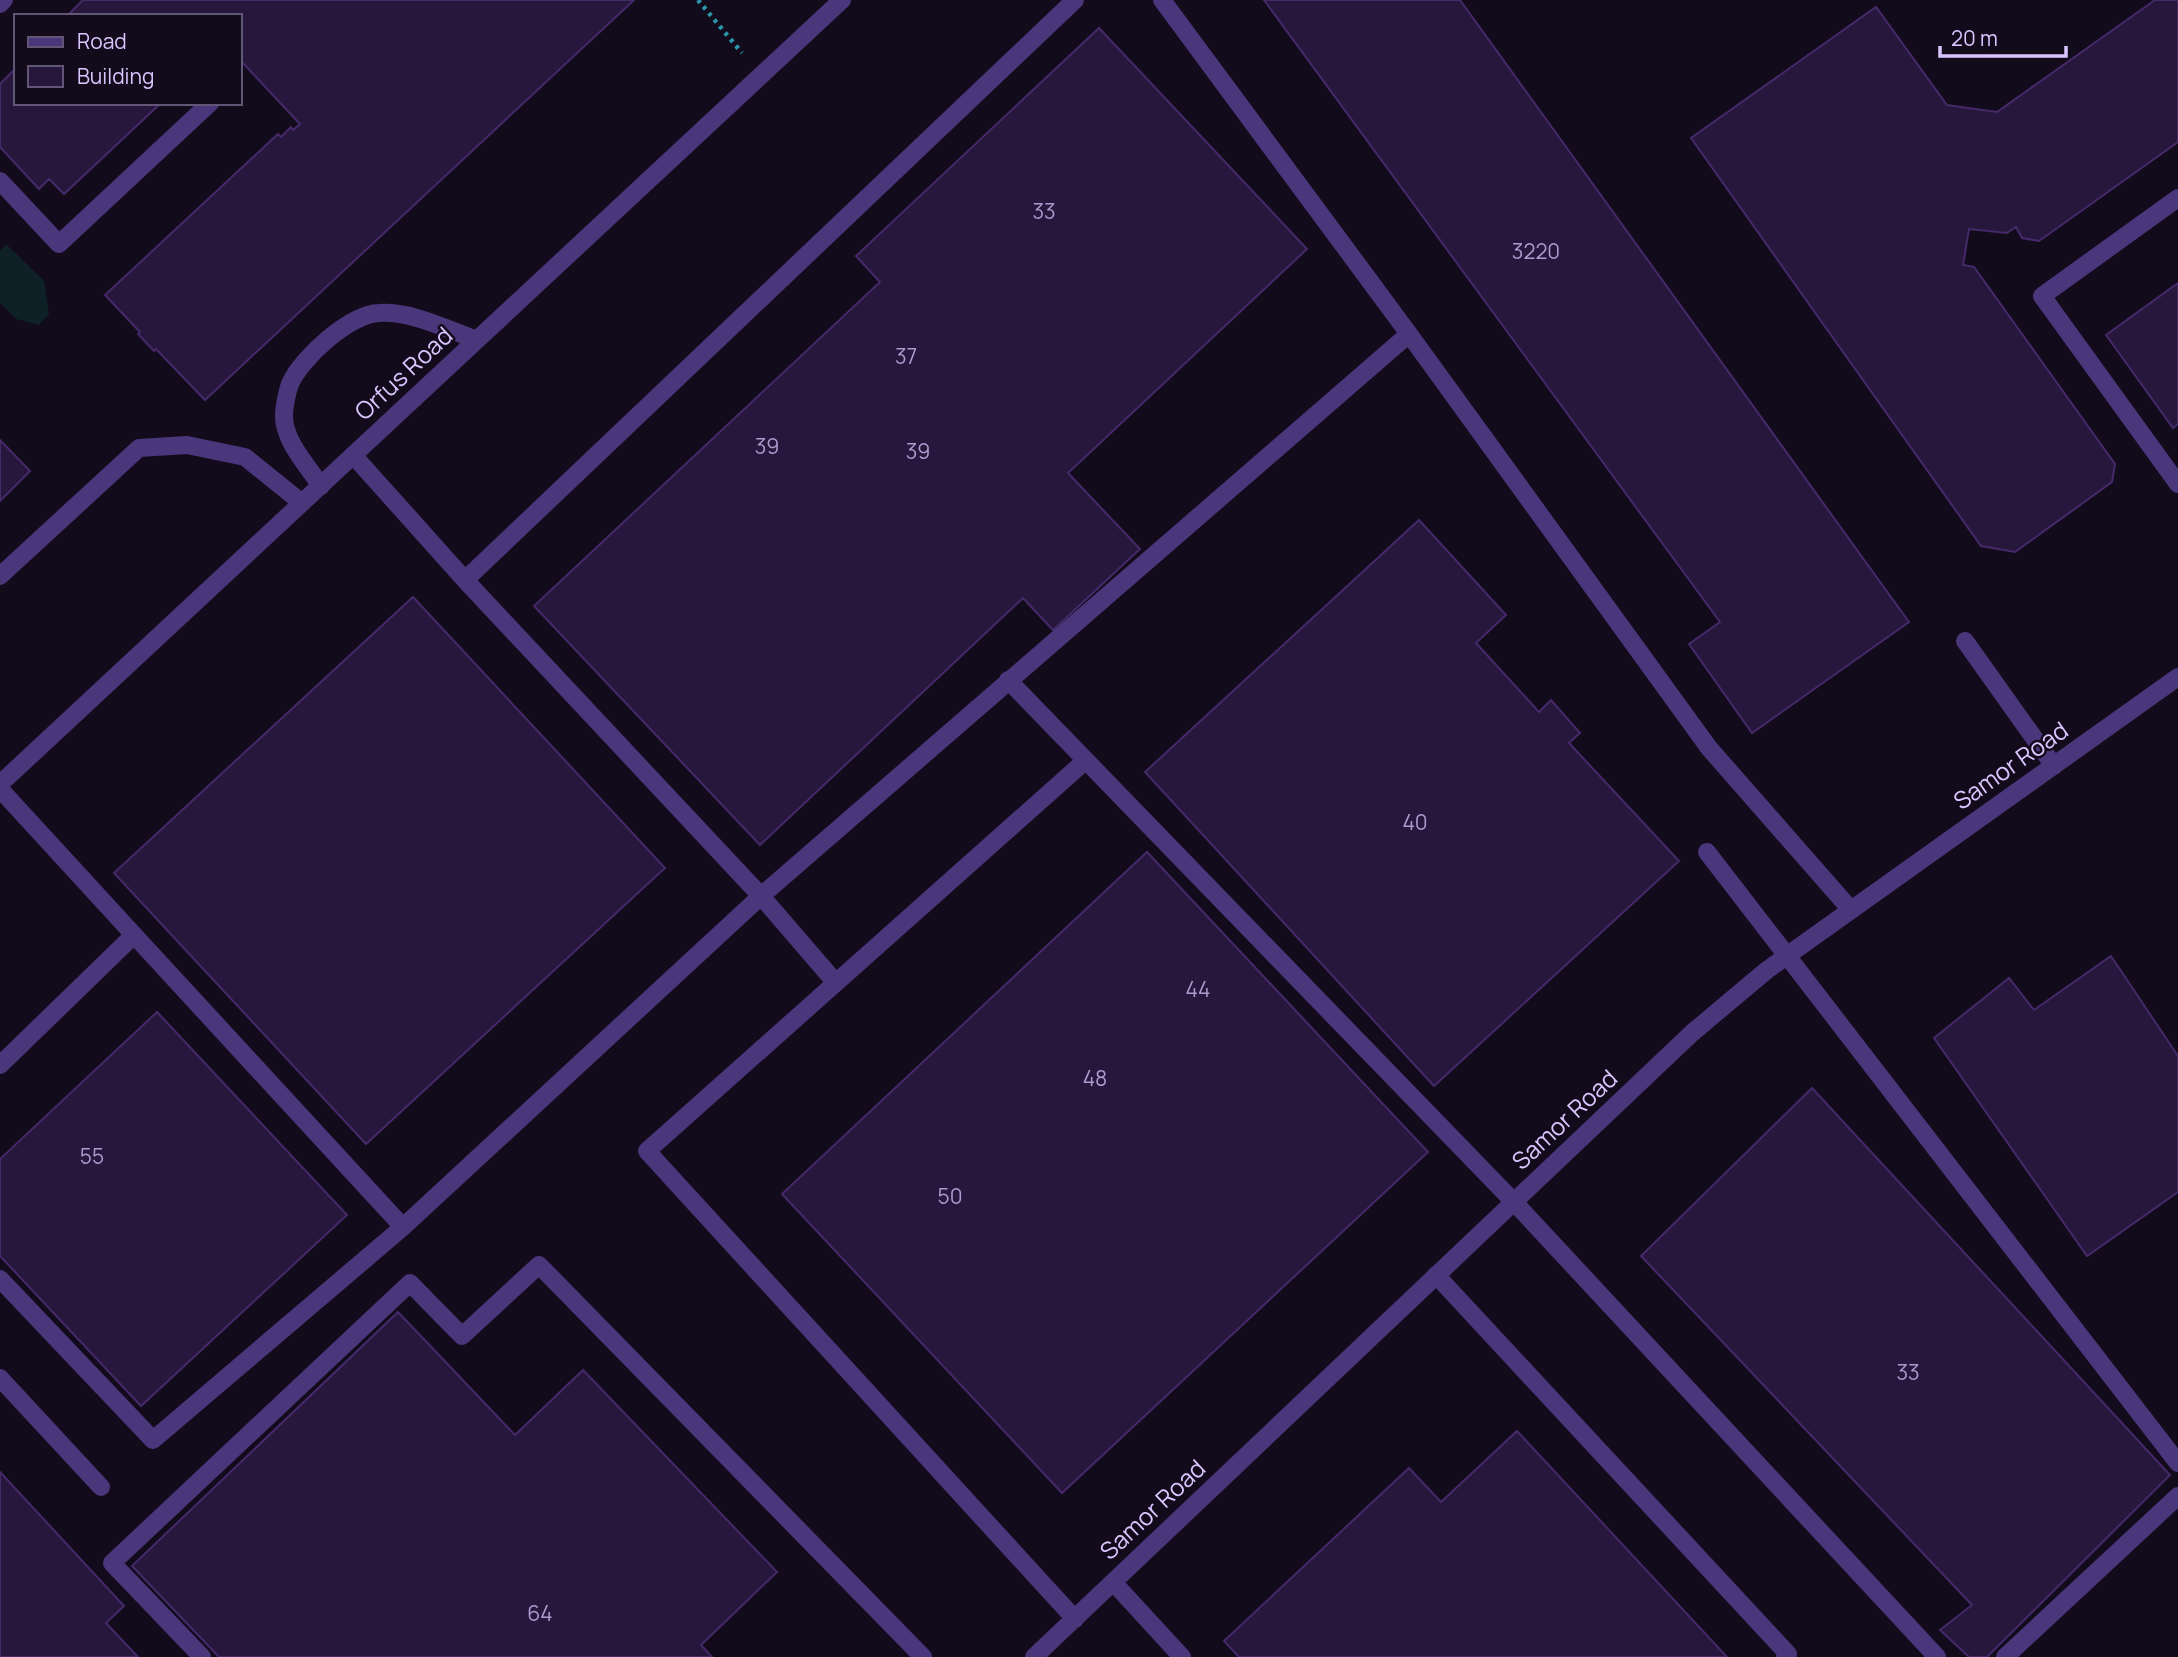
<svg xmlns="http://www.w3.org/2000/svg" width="2178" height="1657" viewBox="0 0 2178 1657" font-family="Manrope,sans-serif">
<rect width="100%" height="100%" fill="#120b1c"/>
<path fill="#0e2126" d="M6,244L44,281L49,314L39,325L16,319L0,303V251Z"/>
<path fill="#28173d" stroke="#452969" stroke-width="2" d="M83,0H634L205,400L156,349L154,351L138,334L140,332L105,295L278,134L281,137L291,127L293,130L300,124L240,60V16H67Z
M1264,0H1460L1909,622L1752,733L1689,644L1720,622Z
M2155,0H2178V142L2039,241L2022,238L2016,227L2007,233L1969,229L1963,265L1974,267L2115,464L2112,482L2015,552L1981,546L1691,138L1876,7L1947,105L1997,112Z
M1099,28L1307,249L1068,473L1140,549L1053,630L1023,598L760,845L534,606L880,282L856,256Z
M16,68V103H161L64,194L49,179L39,189L0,147V84Z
M2178,283V424L2173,428L2106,335Z
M0,440L30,471L0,501Z
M1419,520L1506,615L1476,643L1539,712L1551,700L1580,733L1569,743L1679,861L1434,1086L1145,772Z
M413,597L665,868L366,1144L114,873Z
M1147,852L1428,1152L1062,1493L782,1194Z
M2111,956L2178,1056V1192L2087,1256L1934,1038L2009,978L2034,1010Z
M157,1012L347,1215L141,1406L0,1256V1159Z
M1812,1088L2170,1475L1987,1657H1969L1940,1630L1972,1605L1641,1256Z
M398,1312L515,1435L583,1370L777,1572L701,1645L712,1657H219L132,1566Z
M1517,1431L1727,1657H1239L1224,1641L1409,1468L1441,1502Z
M0,1472L124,1606L106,1623L138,1657H0Z"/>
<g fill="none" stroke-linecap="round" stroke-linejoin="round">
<path stroke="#2c96ad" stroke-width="4.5" stroke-dasharray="3.5 5" stroke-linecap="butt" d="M698,0L742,53"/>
<path stroke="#49367b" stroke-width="18" d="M1162,0L1409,334L1709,748L1851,910
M0,4L4,0
M0,181L59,244L210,103
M2178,198L2042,296L2178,484
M353,455L465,580L761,896L403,1227
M321,486C307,465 284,441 284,416C284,407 287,392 290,384C301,358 350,314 379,313C412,311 446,329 477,340
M0,576L139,448L187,445L245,457L302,503
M465,580L1075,0
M1965,641L2054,766
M1008,680L1514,1202L1937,1657
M0,784L842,0
M0,789L134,935L0,1065
M1707,852L2178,1463
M836,983L761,896L1409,334
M1436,1275L1788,1654L1785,1657
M0,1279L153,1440L403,1227L134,935
M0,1378L101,1487
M1113,1582L1182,1657
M1075,1619L647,1151L1085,761
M202,1657L112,1563L410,1283L462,1336L539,1265L923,1657
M1034,1657L1692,1033L1767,970L2178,677
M2005,1657L2178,1496"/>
</g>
<g text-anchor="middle" stroke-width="5" stroke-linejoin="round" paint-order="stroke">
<g font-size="21" fill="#ae9ace">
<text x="1044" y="219">33</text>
<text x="1536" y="259">3220</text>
<text x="906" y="364">37</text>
<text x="767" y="454">39</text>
<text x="918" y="459">39</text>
<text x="1415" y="830">40</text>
<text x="1198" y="997">44</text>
<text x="1095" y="1086">48</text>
<text x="92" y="1164">55</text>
<text x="950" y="1204">50</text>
<text x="1908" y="1380">33</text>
<text x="540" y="1621">64</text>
</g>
<g font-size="24" fill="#dac6ff" stroke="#120b1c">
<text transform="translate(404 374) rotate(-43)" y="8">Orfus Road</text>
<text transform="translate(2011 766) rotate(-35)" y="8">Samor Road</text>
<text transform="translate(1565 1120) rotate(-43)" y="8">Samor Road</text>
<text transform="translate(1153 1510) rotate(-43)" y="8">Samor Road</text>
</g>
</g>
<rect x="14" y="14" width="228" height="91" fill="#120b1c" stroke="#625677" stroke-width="2"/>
<rect x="28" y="37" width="35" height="10" fill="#49367b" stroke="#625677" stroke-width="2"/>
<text x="77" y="49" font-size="21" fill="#dac6ff">Road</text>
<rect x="28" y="66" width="35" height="21" fill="#28173d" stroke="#625677" stroke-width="2"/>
<text x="77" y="84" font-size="21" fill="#dac6ff">Building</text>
<path d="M1940 46v10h126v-10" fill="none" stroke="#dac6ff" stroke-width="3.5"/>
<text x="1951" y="46" font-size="21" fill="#dac6ff" stroke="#120b1c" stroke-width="5" paint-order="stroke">20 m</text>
</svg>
